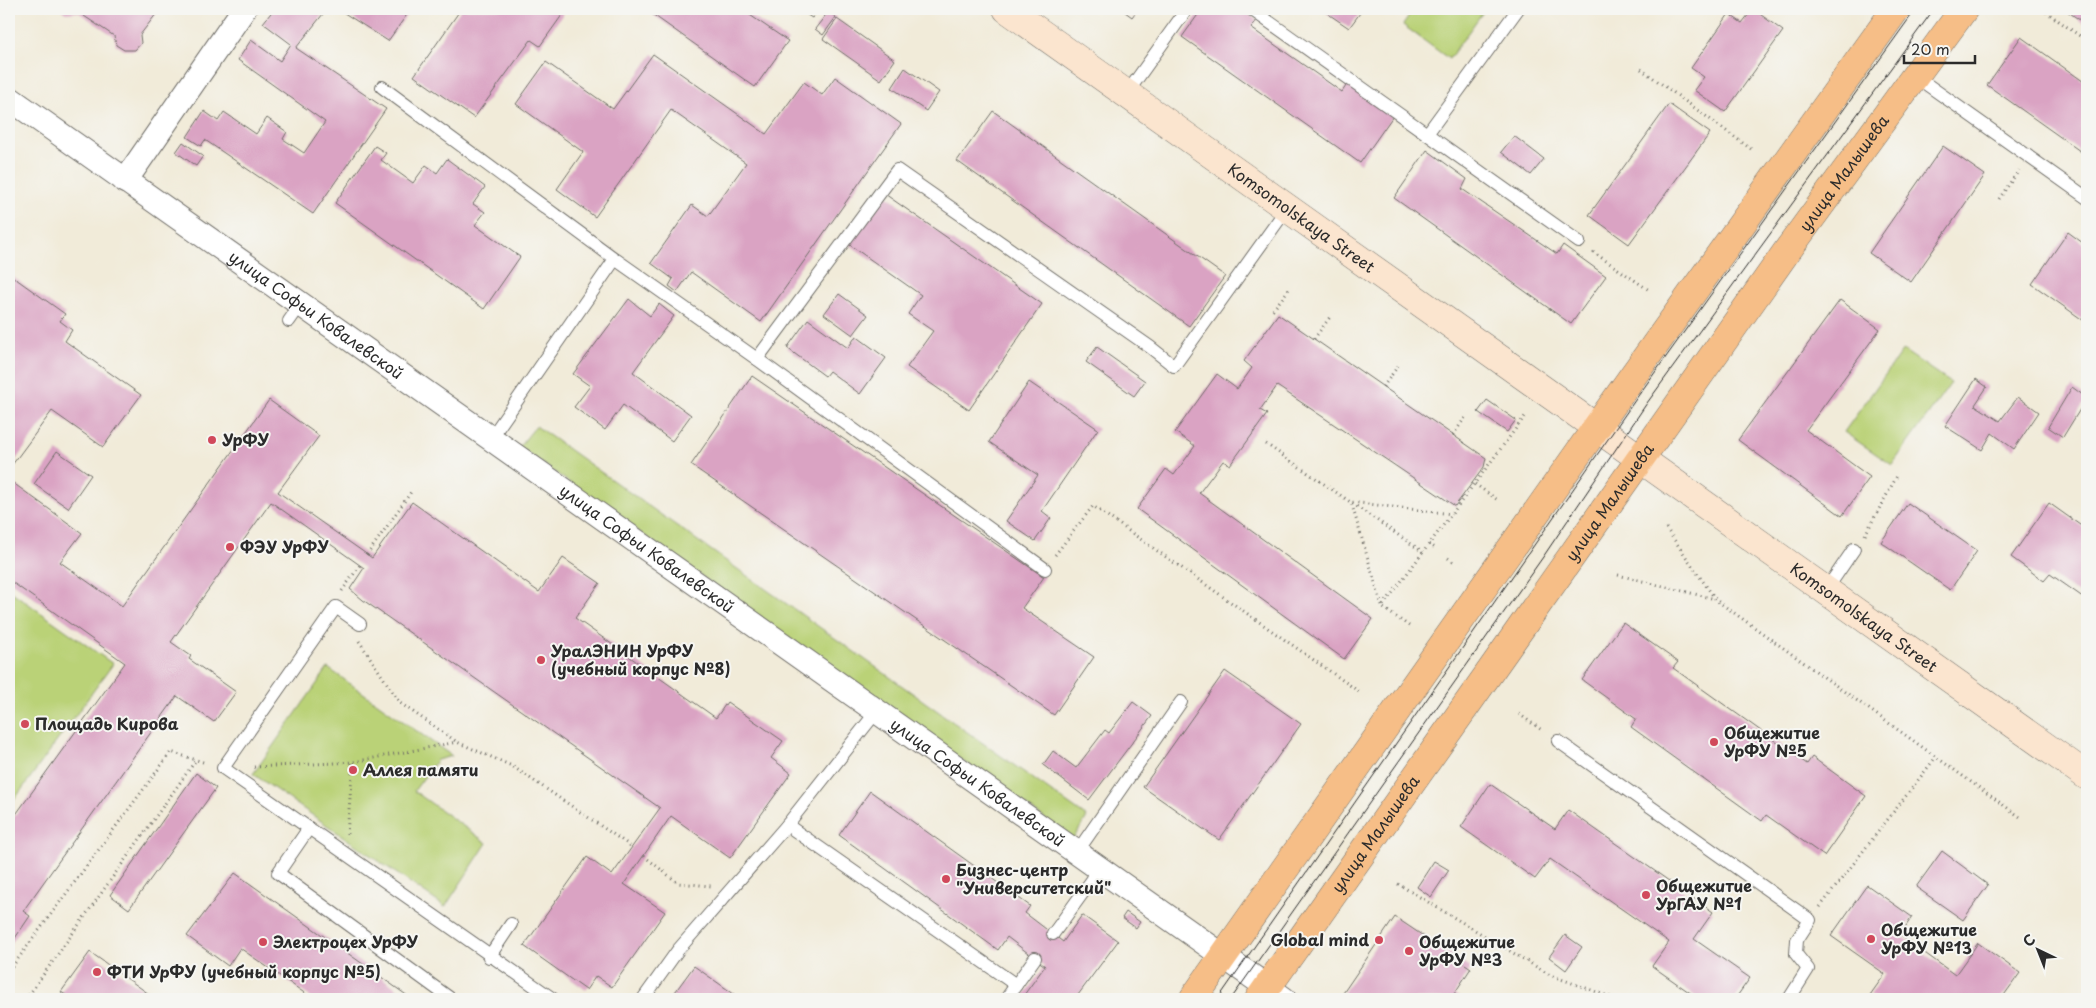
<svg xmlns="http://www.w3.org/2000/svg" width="2096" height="1008" viewBox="0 0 2096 1008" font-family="'Playpen Sans',sans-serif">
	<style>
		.green { fill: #bad277; stroke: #727e51 }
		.building { fill: #daa3c3 }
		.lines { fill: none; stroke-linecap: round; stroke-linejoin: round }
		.lane-casing { stroke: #706e68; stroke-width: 14 }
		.street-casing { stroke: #706e68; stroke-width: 26 }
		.secondary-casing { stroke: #706e68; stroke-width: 29 }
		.primary-casing { stroke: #706e68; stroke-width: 29 }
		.path { stroke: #706e68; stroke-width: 3; stroke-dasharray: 1 4; stroke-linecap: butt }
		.lane { stroke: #fff; stroke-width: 12 }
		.street { stroke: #fff; stroke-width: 24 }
		.secondary { stroke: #fbe5cf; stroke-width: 28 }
		.primary { stroke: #f6be87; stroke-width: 28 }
		.tram { stroke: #2b2b2b; stroke-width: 1 }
		.poi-dot { fill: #d1495b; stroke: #f6f6f2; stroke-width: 2 }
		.labels { text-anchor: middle; stroke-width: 4; stroke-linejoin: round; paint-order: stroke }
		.street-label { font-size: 16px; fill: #2b2b2b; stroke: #f6f6f2 }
		.poi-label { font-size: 16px; font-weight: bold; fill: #2b2b2b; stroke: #f6f6f2; text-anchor: start }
	</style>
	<rect width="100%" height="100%" fill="#f6f6f2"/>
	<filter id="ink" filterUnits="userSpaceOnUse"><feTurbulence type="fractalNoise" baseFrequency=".02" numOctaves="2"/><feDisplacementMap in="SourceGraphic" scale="10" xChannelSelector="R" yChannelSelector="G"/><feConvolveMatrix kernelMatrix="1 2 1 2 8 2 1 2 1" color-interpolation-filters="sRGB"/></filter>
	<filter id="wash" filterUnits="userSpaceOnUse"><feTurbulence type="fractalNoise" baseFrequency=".0096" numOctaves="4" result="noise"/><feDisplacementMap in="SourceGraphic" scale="20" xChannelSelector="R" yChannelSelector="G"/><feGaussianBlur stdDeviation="1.12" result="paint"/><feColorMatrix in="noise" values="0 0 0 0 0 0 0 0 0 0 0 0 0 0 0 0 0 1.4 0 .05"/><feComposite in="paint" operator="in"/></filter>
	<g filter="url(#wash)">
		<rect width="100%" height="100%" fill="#f1ebd9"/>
		<g class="green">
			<path d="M1414,9H1485L1449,59L1403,25Z"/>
			<path d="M1903,350L1951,383L1892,465L1844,432Z"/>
			<path d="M536,426L1087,817L1073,839L519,447Z"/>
			<path d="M9,590L113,664L9,807Z"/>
			<path d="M328,668L452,756L437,760L414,791L487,843L445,907L253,774Z"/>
		</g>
		<g id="blocks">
			<g class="building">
				<path d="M61,9H160L140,35L141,43L135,50H124L116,45L114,36L78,12L66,13Z"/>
				<path d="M274,9H327L296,48L386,109L313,214L205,140L201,146L187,137L204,111L218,121L224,112L256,134L267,118L287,132L283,139L304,153L325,122L238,60L251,40L280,61L291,44L263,23Z"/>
				<path d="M338,9H411L388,41Z"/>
				<path d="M461,9H562L565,11L540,46L531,40L474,118L414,76Z"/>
				<path d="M645,9H741L788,41L755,87Z"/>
				<path d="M798,9H819L812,18Z"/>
				<path d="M1121,9H1138L1132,17Z"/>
				<path d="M1202,9H1241L1257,20L1251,28L1342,92L1348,83L1393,116L1360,163L1182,37Z"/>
				<path d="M1321,9H1363L1349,28Z"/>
				<path d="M1753,9L1783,31L1725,112L1694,90L1704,77L1691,68L1729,14L1742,23Z"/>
				<path d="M2064,9H2087V25Z"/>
				<path d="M828,12L836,17L823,35L815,29Z"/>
				<path d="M837,19L895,60L881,80L823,39Z"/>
				<path d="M2021,37L2087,84V156L1987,85Z"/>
				<path d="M653,54L766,134L804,82L822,95L835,77L901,124L761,322L691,272L677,292L669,286L673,279L651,263L692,205L708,216L746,163L671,110L595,217L557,189L583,152L516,104L546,62L613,109Z"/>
				<path d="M905,68L939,92L926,111L892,88Z"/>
				<path d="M1669,104L1710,133L1629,244L1589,215Z"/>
				<path d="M993,111L1225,276L1189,326L957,161Z"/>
				<path d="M1514,136L1544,159L1531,175L1501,152Z"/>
				<path d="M183,142L203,156L196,166L176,152Z"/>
				<path d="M375,146L386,153L381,160L413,183L426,165L437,173L447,159L485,187L473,204L485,212L475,225L520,257L484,309L335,203Z"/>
				<path d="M1943,146L1985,175L1911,282L1869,253Z"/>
				<path d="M1427,150L1467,179L1462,189L1557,254L1563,245L1606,276L1571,324L1394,198Z"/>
				<path d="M882,192L1042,304L969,410L907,367L933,331L908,314L921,295L847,243Z"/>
				<path d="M2068,232L2087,246V323L2032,284Z"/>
				<path d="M9,274L65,314L60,321L72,330L65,341L141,395L103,447L52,411L9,469Z"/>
				<path d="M839,294L868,315L853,335L824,314Z"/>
				<path d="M629,299L650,316L659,304L674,316L633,372L691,415L672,441L623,405L605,430L574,407L590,386L573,374Z"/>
				<path d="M1840,300L1880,329L1806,430L1870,477L1842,516L1738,440Z"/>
				<path d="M1278,314L1486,458L1484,467L1455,506L1277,386L1260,410L1267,414L1249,439L1230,465L1223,461L1199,493L1373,619L1344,659L1137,509L1166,469L1174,475L1195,446L1175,432L1217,374L1237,389L1252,368L1244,361Z"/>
				<path d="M808,319L848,348L856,336L886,358L860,394L829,371L825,376L787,348Z"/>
				<path d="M1097,347L1145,381L1134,396L1086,362Z"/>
				<path d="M752,376L1044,577L1022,608L1094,657L1054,715L691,465Z"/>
				<path d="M1976,379L1987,387L1975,405L2000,421L2018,397L2039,412L2014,449L1992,433L1982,450L1945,426Z"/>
				<path d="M1029,382L1098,429L1042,511L1051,518L1035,541L1006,521L1038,475L989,442Z"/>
				<path d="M2072,387L2087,398L2063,437L2048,427Z"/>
				<path d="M269,400L319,436L278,492L372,558L412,502L539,592L563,558L600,583L575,618L716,718L727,702L783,741L771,758L791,773L730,858L671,816L624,884L665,912L612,987L596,976L586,990L524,946L587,857L612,875L660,808L363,600L350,589L364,568L271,502L171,642L191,656L189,659L236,692L214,722L177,696L23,911L30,916L9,947V824L125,663L9,580V480L82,533L60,562L122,606Z"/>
				<path d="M1487,400L1516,420L1507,432L1478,412Z"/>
				<path d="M57,451L91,475L68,508L34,484Z"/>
				<path d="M1908,503L1977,551L1950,590L1881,542Z"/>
				<path d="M2049,503L2087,530V600L2050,574L2044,581L2011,557Z"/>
				<path d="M1623,623L1678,662L1673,668L1807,764L1812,757L1866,796L1824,856L1766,815L1762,821L1631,727L1636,719L1582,680Z"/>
				<path d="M1225,671L1301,724L1219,840L1143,787Z"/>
				<path d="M1133,702L1152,716L1089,800L1043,765L1053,751L1076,768L1105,730L1109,733Z"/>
				<path d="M196,773L216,788L129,909L110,895Z"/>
				<path d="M1490,784L1555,829L1568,810L1713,912L1694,939L1750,978L1735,999H1699L1652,966L1669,942L1550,859L1535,879L1461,827Z"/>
				<path d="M870,791L1030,906L1025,913L1063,942L1082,915L1118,941L1075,999H1021L1045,966L1007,937L998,950L839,835Z"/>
				<path d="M1942,851L1988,885L1963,920L1916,887Z"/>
				<path d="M1434,861L1449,870L1431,897L1417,887Z"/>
				<path d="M235,873L412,999H313L240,948L228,966L187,936Z"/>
				<path d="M1867,885L1912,917L1900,935L1955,975L1978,943L2020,973L2002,998L2003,999H1936L1933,997L1932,999H1876L1870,995L1885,974L1831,936Z"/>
				<path d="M1126,912L1140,922L1136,928L1122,918Z"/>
				<path d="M1395,917L1471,968L1454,994L1462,999H1339Z"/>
				<path d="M1565,935L1582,947L1566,970L1549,957Z"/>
				<path d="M90,952L156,999H72L61,992Z"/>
				<path d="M694,966L741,999H670Z"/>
			</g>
		</g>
	</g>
	<g filter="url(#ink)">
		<use href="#blocks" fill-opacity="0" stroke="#706e68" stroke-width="1"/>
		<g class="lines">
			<g class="lane-casing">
				<g id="lane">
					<path d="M1251,9L1579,242"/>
					<path d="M1915,76L2087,198"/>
					<path d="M382,87L615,259L757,359L1045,569"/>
					<path d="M1127,93L1187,9"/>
					<path d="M1427,134L1518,9"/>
					<path d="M289,321L301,304"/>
					<path d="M757,359L897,170L1150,347L1174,366L1288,207"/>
					<path d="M491,438L615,259"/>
					<path d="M1826,590L1854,549"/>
					<path d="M360,624L336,607L223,768L553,999"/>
					<path d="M1558,741L1810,920L1797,940L1796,954L1808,969L1789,999"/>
					<path d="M787,825L1016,985"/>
					<path d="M309,828L278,873L451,999"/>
					<path d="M1077,852L1181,702"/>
					<path d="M1053,934L1100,869"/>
					<path d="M489,957L511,924"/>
					<path d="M643,999L678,950L787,825L877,711"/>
					<path d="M1006,999L1035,958"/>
				</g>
			</g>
			<g class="street-casing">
				<g id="street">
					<path id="s1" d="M9,98L1284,999"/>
					<path d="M125,181L244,9"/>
				</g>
			</g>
			<g class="secondary-casing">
				<g id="secondary">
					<path id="s2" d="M1007,9L2087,776"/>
				</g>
			</g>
			<g class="primary-casing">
				<g id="primary">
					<path d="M1193,999L1632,377L1896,9"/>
					<path id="s3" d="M1259,999L1787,251L1964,9"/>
				</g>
			</g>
			<g class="path">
				<path d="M2042,9L2087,41"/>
				<path d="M1641,69L1751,149"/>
				<path d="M1999,199L2019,170"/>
				<path d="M1593,252L1649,290"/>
				<path d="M1273,310L1289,289"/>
				<path d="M1314,339L1330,317"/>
				<path d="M1383,387L1398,366"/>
				<path d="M1453,435L1467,415"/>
				<path d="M1266,444L1423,552"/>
				<path d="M1475,484L1499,501"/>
				<path d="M1666,528L1716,600L2023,819"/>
				<path d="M1865,535L1897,476"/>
				<path d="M1429,544L1435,548"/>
				<path d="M367,555L411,492"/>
				<path d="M1055,555L1093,506L1361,693"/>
				<path d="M1448,558L1455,563"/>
				<path d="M1618,575L1715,599"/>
				<path d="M342,591L360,565"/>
				<path d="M1382,606L1351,502L1452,514"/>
				<path d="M1409,626L1382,607L1526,415"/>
				<path d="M359,641L400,703L457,742L512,766L632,847"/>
				<path d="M1519,714L1543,731"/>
				<path d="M254,767L353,762L457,742"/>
				<path d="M347,834L353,762"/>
				<path d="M644,856L678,883L711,886"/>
				<path d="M1398,884L1550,975L1616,999"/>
				<path d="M1820,907L1936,757"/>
				<path d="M9,971L171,752L206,763"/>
				<path d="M26,999L196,760"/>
				<path d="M2084,999L2087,994"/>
			</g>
			<use href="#lane" class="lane"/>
			<use href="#street" class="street"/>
			<use href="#secondary" class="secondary"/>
			<use href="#primary" class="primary"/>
			<g class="tram">
				<path d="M1218,999L1638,396L1916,9"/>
				<path d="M1231,999L1543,557L1647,403L1934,9"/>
			</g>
		</g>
	</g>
	<g class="poi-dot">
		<circle cx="212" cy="440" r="5"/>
		<circle cx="230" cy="547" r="5"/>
		<circle cx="541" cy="660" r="5"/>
		<circle cx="25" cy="724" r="5"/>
		<circle cx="1714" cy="742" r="5"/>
		<circle cx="353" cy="770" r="5"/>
		<circle cx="946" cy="879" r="5"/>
		<circle cx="1646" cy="895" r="5"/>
		<circle cx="1871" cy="939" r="5"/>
		<circle cx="1379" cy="940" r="5"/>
		<circle cx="263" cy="942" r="5"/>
		<circle cx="1409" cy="951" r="5"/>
		<circle cx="97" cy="972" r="5"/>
	</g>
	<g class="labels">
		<g class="street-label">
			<text dy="6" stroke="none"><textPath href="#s3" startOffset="1012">улица Малышева</textPath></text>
			<text dy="6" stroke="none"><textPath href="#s2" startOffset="361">Komsomolskaya Street</textPath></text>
			<text dy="6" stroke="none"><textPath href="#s1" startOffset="376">улица Софьи Ковалевской</textPath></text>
			<text dy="6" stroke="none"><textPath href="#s3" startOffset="608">улица Малышева</textPath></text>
			<text dy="6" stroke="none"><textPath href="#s1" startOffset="781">улица Софьи Ковалевской</textPath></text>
			<text dy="6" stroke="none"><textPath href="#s2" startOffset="1051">Komsomolskaya Street</textPath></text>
			<text dy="6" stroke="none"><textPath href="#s1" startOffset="1186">улица Софьи Ковалевской</textPath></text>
			<text dy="6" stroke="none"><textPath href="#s3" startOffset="202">улица Малышева</textPath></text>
		</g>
		<g class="poi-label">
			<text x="222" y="446">УрФУ</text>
			<text x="240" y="553">ФЭУ УрФУ</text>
			<text x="551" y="657">УралЭНИН УрФУ<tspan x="551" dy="18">(учебный корпус №8)</tspan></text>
			<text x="35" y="730">Площадь Кирова</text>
			<text x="1724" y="739">Общежитие<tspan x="1724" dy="18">УрФУ №5</tspan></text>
			<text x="363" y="776">Аллея памяти</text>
			<text x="956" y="876">Бизнес-центр<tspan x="956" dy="18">"Университетский"</tspan></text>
			<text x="1656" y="892">Общежитие<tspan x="1656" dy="18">УрГАУ №1</tspan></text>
			<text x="1881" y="936">Общежитие<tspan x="1881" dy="18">УрФУ №13</tspan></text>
			<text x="1369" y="946" text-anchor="end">Global mind</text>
			<text x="273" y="948">Электроцех УрФУ</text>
			<text x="1419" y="948">Общежитие<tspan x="1419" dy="18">УрФУ №3</tspan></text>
			<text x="107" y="978">ФТИ УрФУ (учебный корпус №5)</text>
		</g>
	</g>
	<rect width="2096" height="1008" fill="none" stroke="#f6f6f2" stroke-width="30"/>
	<g transform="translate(2038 950) rotate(317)" stroke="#f6f6f2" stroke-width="4" paint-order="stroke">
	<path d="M0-4L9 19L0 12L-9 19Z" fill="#2b2b2b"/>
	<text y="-8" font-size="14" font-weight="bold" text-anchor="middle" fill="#2b2b2b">С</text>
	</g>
	<path d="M1904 55v8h71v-8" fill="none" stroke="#2b2b2b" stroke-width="2.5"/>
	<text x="1911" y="55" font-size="15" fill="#2b2b2b" stroke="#f6f6f2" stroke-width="4" paint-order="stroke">20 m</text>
</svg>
